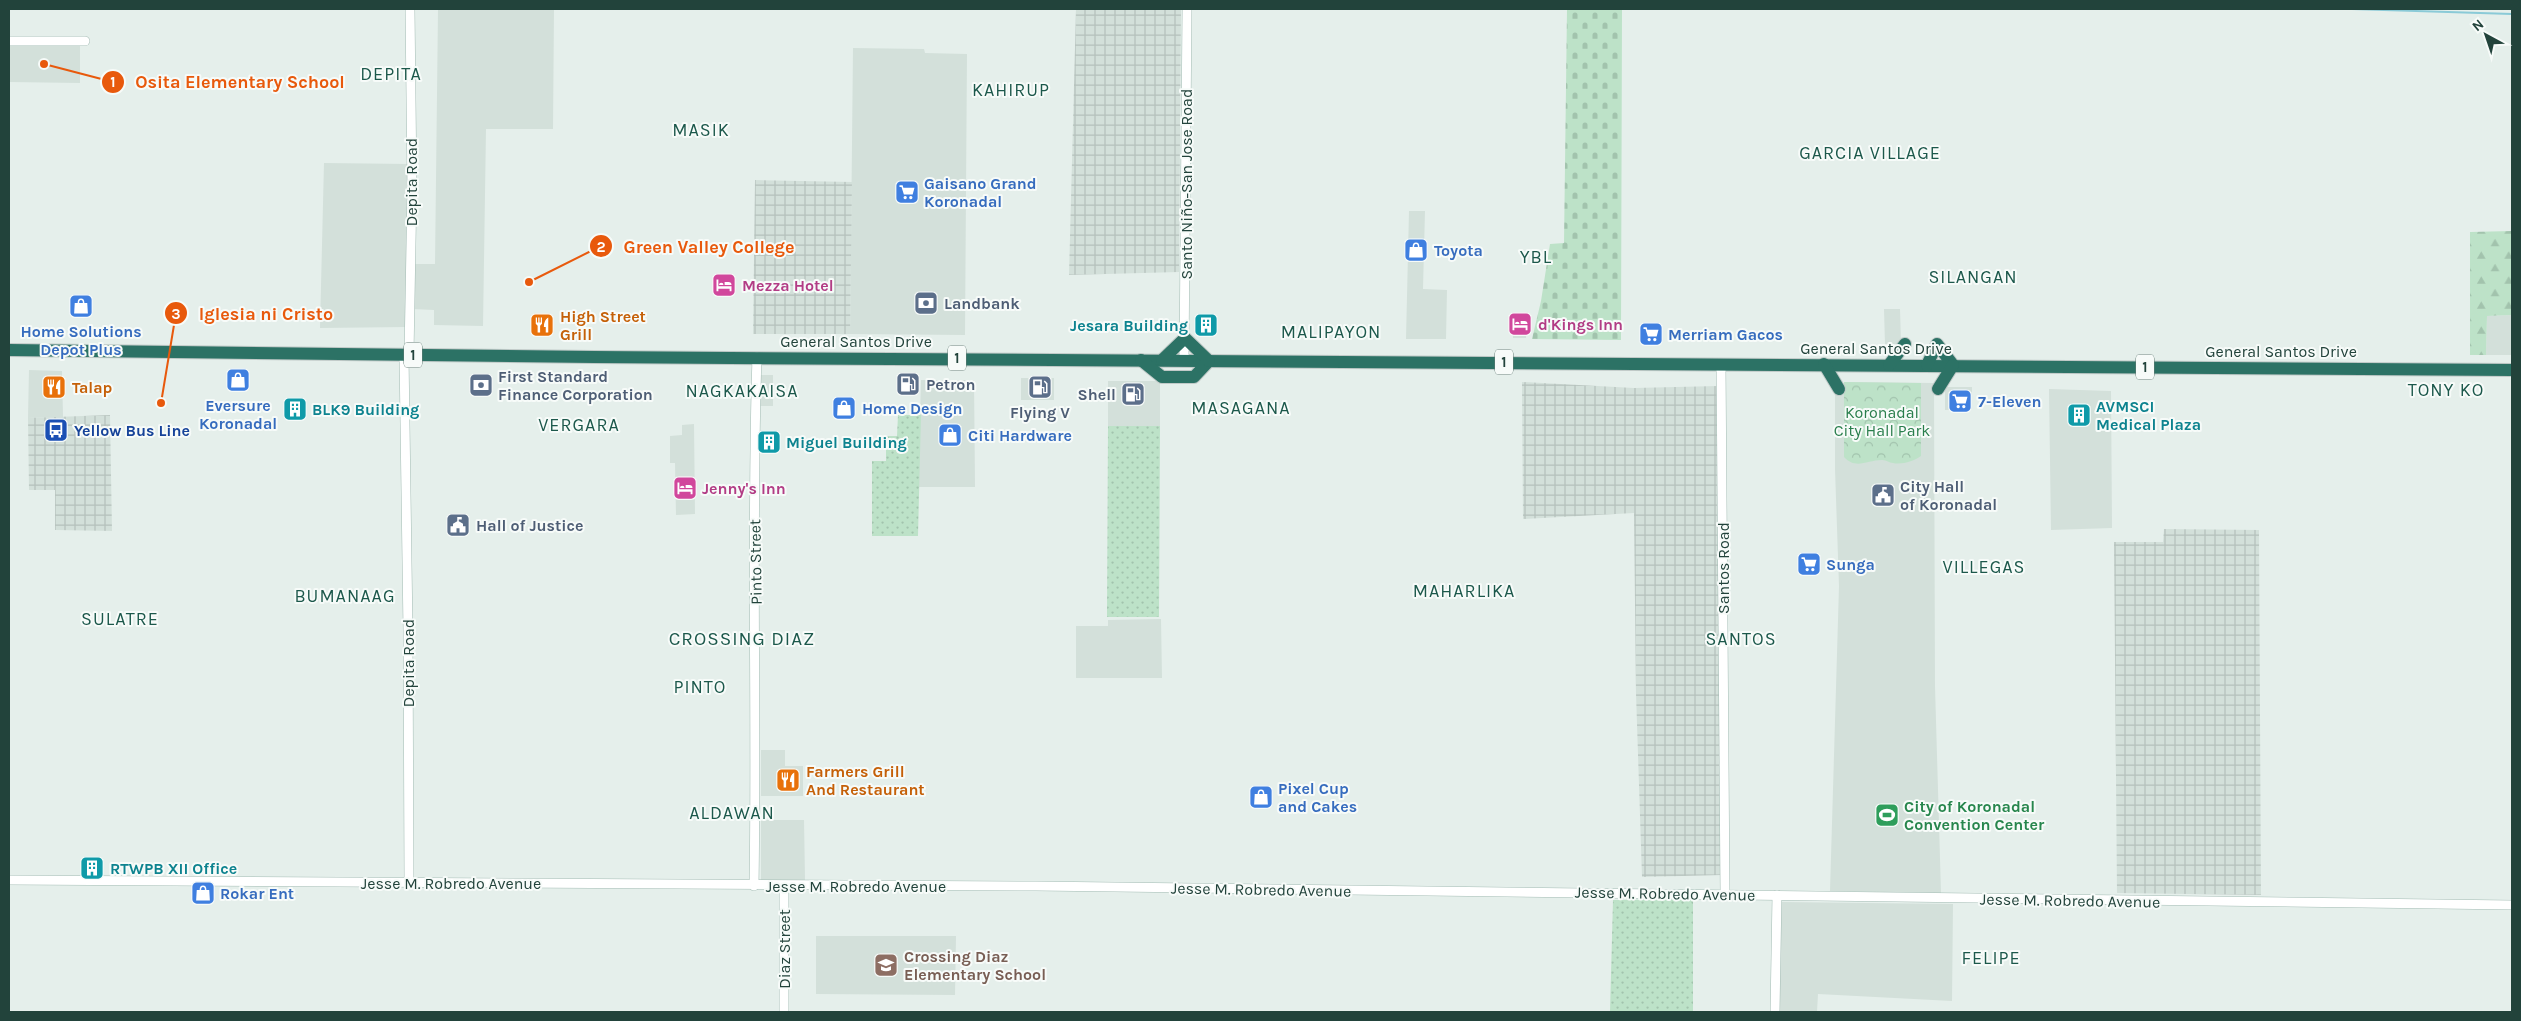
<svg xmlns="http://www.w3.org/2000/svg" width="2521" height="1021" viewBox="0 0 2521 1021" font-family="Karla,sans-serif">
	<style>
		.built { fill: #d3e0da }
		.industrial { fill: url(#industrial-grid) }
		.grass { fill: url(#grass-dots) }
		.forest { fill: url(#forest-firs) }
		.cemetery { fill: url(#cemetery-stones) }
		.park { fill: url(#park-crowns) }
		.lines { fill: none; stroke-linecap: round; stroke-linejoin: round }
		.stream { stroke: #8acad7; stroke-width: 2 }
		.secondary-casing { stroke: #a3bcb4; stroke-width: 10 }
		.highway-casing { stroke: #c1cac8; stroke-width: 14 }
		.secondary { stroke: #fff; stroke-width: 9 }
		.highway { stroke: #2c7265; stroke-width: 12 }
		.labels { text-anchor: middle; stroke-width: 4; stroke-linejoin: round; paint-order: stroke }
		.shield { fill: #f7fbf9; stroke: #627a74; stroke-width: 1 }
		.shield-label { font-size: 15px; font-weight: bold; fill: #22433b }
		.street-label { font-size: 16px; fill: #22433b; stroke: #f7fbf9 }
		.shop-label { font-size: 16px; font-weight: bold; fill: #366cbe; stroke: #f7fbf9; text-anchor: start }
		.hotel-label { font-size: 16px; font-weight: bold; fill: #b23c85; stroke: #f7fbf9; text-anchor: start }
		.service-label { font-size: 16px; font-weight: bold; fill: #4e5e75; stroke: #f7fbf9; text-anchor: start }
		.food-label { font-size: 16px; font-weight: bold; fill: #c56008; stroke: #f7fbf9; text-anchor: start }
		.culture-label { font-size: 16px; font-weight: bold; fill: #0d838f; stroke: #f7fbf9; text-anchor: start }
		.park-label { font-size: 16px; fill: #297e4c; stroke: #f7fbf9 }
		.transit-label { font-size: 16px; font-weight: bold; fill: #164399; stroke: #f7fbf9; text-anchor: start }
		.leisure-label { font-size: 16px; font-weight: bold; fill: #27864d; stroke: #f7fbf9; text-anchor: start }
		.education-label { font-size: 16px; font-weight: bold; fill: #785e54; stroke: #f7fbf9; text-anchor: start }
		.neighbourhood-label { font-size: 18px; letter-spacing: 1px; fill: #1c584b; stroke: #f7fbf9 }
		.quarter-label { font-size: 19px; letter-spacing: 1px; fill: #1c584b; stroke: #f7fbf9 }
		.leader { fill: none; stroke: #e8590c; stroke-width: 2 }
		.callout-dot { fill: #e8590c; stroke: #f7fbf9; stroke-width: 2 }
		.mark-label { font-size: 15px; text-anchor: middle; font-weight: bold; fill: #fff }
		.callout-label { font-size: 18px; text-anchor: middle; font-weight: bold; fill: #e8590c; stroke: #f7fbf9; stroke-width: 4; stroke-linejoin: round; paint-order: stroke }
	</style>
	<defs>
		<pattern id="industrial-grid" width="8" height="8" patternUnits="userSpaceOnUse" patternTransform="scale(1.25)"><rect width="8" height="8" fill="#d3e0da"/><path d="M0 4h8M4 0v8" fill="none" stroke="#b5c1bc"/></pattern>
		<pattern id="grass-dots" width="8" height="8" patternUnits="userSpaceOnUse" patternTransform="scale(1.25)"><rect width="8" height="8" fill="#bde2c8"/><path d="M2 2h.1M6 6h.1" fill="none" stroke="#a2c3ad" stroke-width="1.8" stroke-linecap="round"/></pattern>
		<pattern id="forest-firs" width="22" height="20" patternUnits="userSpaceOnUse" patternTransform="scale(1.25)"><rect width="22" height="20" fill="#bde2c8"/><path d="M5 1l3.5 6h-7zM16 11l3.5 6h-7z" fill="#a2c3ad"/></pattern>
		<pattern id="cemetery-stones" width="16" height="16" patternUnits="userSpaceOnUse" patternTransform="scale(1.25)"><rect width="16" height="16" fill="#bde2c8"/><path d="M2 7V4a2 2 0 0 1 4 0v3zM10 15v-3a2 2 0 0 1 4 0v3z" fill="#a2c3ad"/></pattern>
		<pattern id="park-crowns" width="20" height="18" patternUnits="userSpaceOnUse" patternTransform="scale(1.25)"><rect width="20" height="18" fill="#bde2c8"/><path d="M2 6a3 3 0 1 1 6 0M12 15a3 3 0 1 1 6 0" fill="none" stroke="#a2c3ad"/></pattern>
	</defs>
	<rect width="100%" height="100%" fill="#e5efeb"/>
	<g class="built">
		<path d="M438,9H554L553,129H486L483,326L434,325V310L412,309L413,264H435Z"/>
		<path d="M80,45V83L9,82V46Z"/>
		<path d="M853,48L924,49L925,53L967,54L965,335L850,334Z"/>
		<path d="M324,163L410,164L407,327L320,328Z"/>
		<path d="M1409,211H1425L1423,289L1447,290L1446,339H1406Z"/>
		<path d="M1884,309H1900L1901,344H1885Z"/>
		<rect x="1513" y="314" width="13" height="24"/>
		<path d="M2512,315V355H2486L2487,316Z"/>
		<path d="M29,370L62,371L63,417L28,418Z"/>
		<path d="M758,375H773V406H757Z"/>
		<rect x="1021" y="378" width="33" height="22"/>
		<path d="M921,380H974L975,487H918Z"/>
		<rect x="1108" y="381" width="52" height="45"/>
		<path d="M1844,382L1934,383L1935,686L1941,893L1830,891L1839,586L1835,469V391L1844,390Z"/>
		<path d="M1945,387H1972V409L1945,410Z"/>
		<path d="M2049,389L2111,391L2112,528L2051,530Z"/>
		<path d="M694,424L695,514L676,515L675,463H670V436L682,435V425Z"/>
		<path d="M1161,619L1162,678H1076V626H1108V620Z"/>
		<path d="M761,750H785V766H803V796H761Z"/>
		<path d="M761,820H804L805,880L761,881Z"/>
		<path d="M1781,902L1953,904L1952,1001L1818,994L1817,1012H1779Z"/>
		<path d="M816,936H956L955,995L816,994Z"/>
	</g>
	<g class="industrial">
		<path d="M1076,9H1181L1179,272L1069,275Z"/>
		<path d="M755,180L852,182L850,334H753Z"/>
		<path d="M1522,382L1634,388L1718,386L1722,875L1642,877L1636,693L1634,513L1523,519Z"/>
		<path d="M110,415L112,531L55,530V490H29L28,418Z"/>
		<path d="M2164,529L2259,530L2261,895L2117,893L2114,542H2163Z"/>
	</g>
	<g class="grass">
		<path d="M898,415H921L918,536H867H872V461H886V436H897Z"/>
		<path d="M1108,426H1160L1159,617H1107Z"/>
		<path d="M1693,899V1012H1610L1613,900Z"/>
	</g>
	<path class="forest" d="M2512,231V315L2487,316L2486,355H2470V232Z"/>
	<path class="cemetery" d="M1567,9H1622L1621,340L1532,339L1541,301L1550,244L1564,243Z"/>
	<path class="park" d="M1844,382L1921,383V456C1914,461 1902,465 1893,463C1889,463 1887,460 1882,460C1867,460 1856,470 1844,457Z"/>
	<g class="lines">
		<path class="stream" d="M2352,9L2512,14"/>
		<g class="secondary-casing">
			<g id="secondary">
				<path d="M9,41H85"/>
				<path d="M404,355L408,630L409,882"/>
				<path d="M409,355L412,188L410,9"/>
				<path d="M1184,360L1187,9"/>
				<path d="M1721,364L1725,893"/>
				<path d="M9,880L1036,886L2512,905"/>
				<path d="M754,886C757,710 751,534 757,357"/>
				<path d="M784,1012V886"/>
				<path d="M1775,1012L1777,895"/>
			</g>
		</g>
		<g class="highway-casing">
			<g id="highway">
				<path d="M9,350L594,357L2512,370"/>
				<path d="M1141,360L1162,377H1194L1209,361"/>
				<path d="M1162,360L1185,338L1209,361"/>
				<path d="M1824,364L1839,389"/>
				<path d="M1889,365L1905,344"/>
				<path d="M1927,365L1937,344L1953,365"/>
				<path d="M1938,389L1953,365"/>
			</g>
		</g>
		<use href="#secondary" class="secondary"/>
		<use href="#highway" class="highway"/>
	</g>
	<defs>
		<g id="supermarket-square" transform="scale(1.25)"><rect x="-9" y="-9" width="18" height="18" rx="4" fill="#3f7fe0" stroke="#f7fbf9"/><path d="M-6-5.5h2.5l.6 2H6L4.5 2H-2.5L-4.4-4H-6ZM-1.5 3.2a1.3 1.3 0 1 0 .1 0ZM3 3.2a1.3 1.3 0 1 0 .1 0Z" fill="#fff"/></g>
		<g id="shop-square" transform="scale(1.25)"><rect x="-9" y="-9" width="18" height="18" rx="4" fill="#3f7fe0" stroke="#f7fbf9"/><path d="M-5-2.5h2.3a2.7 3.5 0 0 1 5.4 0H5L5.5 6h-11ZM-1.5-2.5h3a1.5 2.3 0 0 0-3 0Z" fill="#fff"/></g>
		<g id="hotel-square" transform="scale(1.25)"><rect x="-9" y="-9" width="18" height="18" rx="4" fill="#d1479c" stroke="#f7fbf9"/><path d="M-6-4.5h1.5V1H6V5H4.5V3h-9V5H-6ZM-4 0a1.8 1.8 0 1 1 3.6 0ZM.5 0V-2.5h3Q6-2.5 6 0Z" fill="#fff"/></g>
		<g id="bank-square" transform="scale(1.25)"><rect x="-9" y="-9" width="18" height="18" rx="4" fill="#5c6f8a" stroke="#f7fbf9"/><path d="M-6-4H6V4H-6ZM0-2.3a2.3 2.3 0 1 0 0 4.6a2.3 2.3 0 1 0 0-4.6Z" fill="#fff"/></g>
		<g id="restaurant-square" transform="scale(1.25)"><rect x="-9" y="-9" width="18" height="18" rx="4" fill="#e8710a" stroke="#f7fbf9"/><path d="M-5-6h1v4h1v-4h1v4h1v-4h1v5L-1.5 .5V6h-2V.5L-5-1ZM5-6V6H3V1.5H1.5Q1.5-4 5-6Z" fill="#fff"/></g>
		<g id="building-square" transform="scale(1.25)"><rect x="-9" y="-9" width="18" height="18" rx="4" fill="#0f9aa8" stroke="#f7fbf9"/><path d="M-4-6H4V6H1V3H-1V6H-4ZM-2.5-4.3h1.7v1.8h-1.7ZM.8-4.3h1.7v1.8H.8ZM-2.5-1h1.7V.8h-1.7ZM.8-1h1.7V.8H.8Z" fill="#fff"/></g>
		<g id="fuel-square" transform="scale(1.25)"><rect x="-9" y="-9" width="18" height="18" rx="4" fill="#5c6f8a" stroke="#f7fbf9"/><path d="M-5.5-6h7V0h2V4h1.3V-2.5L3-4.5l.8-.8L6-3V5H2.5V1h-1V6h-7ZM-4.2-4.7v3.2H.2V-4.7Z" fill="#fff"/></g>
		<g id="bus-square" transform="scale(1.25)"><rect x="-9" y="-9" width="18" height="18" rx="4" fill="#1a4fb4" stroke="#f7fbf9"/><path d="M-5-6H5V4H4V6H2V4H-2V6H-4V4H-5ZM-3.5-4V0h7V-4ZM-3.5 1.2v1.5H-2V1.2ZM2 1.2v1.5H3.5V1.2Z" fill="#fff"/></g>
		<g id="civic-square" transform="scale(1.25)"><rect x="-9" y="-9" width="18" height="18" rx="4" fill="#5c6f8a" stroke="#f7fbf9"/><path d="M-.6-6.5H3V-4.5H.6V-3L4-1V1h2V6H-6V1h2V-1L-.6-3ZM-1.2 2.5V6h2.4V2.5Z" fill="#fff"/></g>
		<g id="stadium-square" transform="scale(1.25)"><rect x="-9" y="-9" width="18" height="18" rx="4" fill="#2e9e5b" stroke="#f7fbf9"/><path d="M0-5a6.5 5 0 1 0 0 10a6.5 5 0 1 0 0-10ZM-3.5-1.8h7v3.6h-7Z" fill="#fff"/></g>
		<g id="school-square" transform="scale(1.25)"><rect x="-9" y="-9" width="18" height="18" rx="4" fill="#8d6e63" stroke="#f7fbf9"/><path d="M0-5L7-2L0 1L-7-2ZM-4 1L0 2.5L4 1V4Q0 6-4 4Z" fill="#fff"/></g>
	</defs>
	<g fill-rule="evenodd">
		<use href="#supermarket-square" x="907" y="192"/>
		<use href="#shop-square" x="1416" y="250"/>
		<use href="#hotel-square" x="724" y="285"/>
		<use href="#bank-square" x="926" y="303"/>
		<use href="#shop-square" x="81" y="306"/>
		<use href="#hotel-square" x="1520" y="324"/>
		<use href="#restaurant-square" x="542" y="325"/>
		<use href="#building-square" x="1206" y="325"/>
		<use href="#supermarket-square" x="1651" y="334"/>
		<use href="#shop-square" x="238" y="380"/>
		<use href="#fuel-square" x="908" y="384"/>
		<use href="#bank-square" x="481" y="385"/>
		<use href="#restaurant-square" x="54" y="387"/>
		<use href="#fuel-square" x="1040" y="387"/>
		<use href="#fuel-square" x="1133" y="394"/>
		<use href="#supermarket-square" x="1960" y="401"/>
		<use href="#shop-square" x="844" y="408"/>
		<use href="#building-square" x="295" y="409"/>
		<use href="#building-square" x="2079" y="415"/>
		<use href="#bus-square" x="56" y="430"/>
		<use href="#shop-square" x="950" y="435"/>
		<use href="#building-square" x="769" y="442"/>
		<use href="#hotel-square" x="685" y="488"/>
		<use href="#civic-square" x="1883" y="495"/>
		<use href="#civic-square" x="458" y="525"/>
		<use href="#supermarket-square" x="1809" y="564"/>
		<use href="#restaurant-square" x="788" y="780"/>
		<use href="#shop-square" x="1261" y="797"/>
		<use href="#stadium-square" x="1887" y="815"/>
		<use href="#building-square" x="92" y="868"/>
		<use href="#shop-square" x="203" y="893"/>
		<use href="#school-square" x="886" y="965"/>
	</g>
	<g class="labels">
		<g class="shield">
			<rect x="404" y="342.5" width="18" height="25" rx="4"/>
			<rect x="948" y="345.5" width="18" height="25" rx="4"/>
			<rect x="1495" y="349.5" width="18" height="25" rx="4"/>
			<rect x="2136" y="354.5" width="18" height="25" rx="4"/>
		</g>
		<g class="shield-label">
			<text x="413" y="360">1</text>
			<text x="957" y="363">1</text>
			<text x="1504" y="367">1</text>
			<text x="2145" y="372">1</text>
		</g>
		<g class="street-label">
			<text transform="translate(411 182) rotate(-90)" y="6">Depita Road</text>
			<text transform="translate(1186 184) rotate(-90)" y="6">Santo Niño-San Jose Road</text>
			<text x="856" y="347">General Santos Drive</text>
			<text x="1876" y="354">General Santos Drive</text>
			<text x="2281" y="357">General Santos Drive</text>
			<text transform="translate(755 562) rotate(-91)" y="6">Pinto Street</text>
			<text transform="translate(1723 568) rotate(-90)" y="6">Santos Road</text>
			<text transform="translate(408 663) rotate(-90)" y="6">Depita Road</text>
			<text x="451" y="889">Jesse M. Robredo Avenue</text>
			<text x="856" y="892">Jesse M. Robredo Avenue</text>
			<text transform="translate(1261 889) rotate(1)" y="6">Jesse M. Robredo Avenue</text>
			<text transform="translate(1665 893) rotate(1)" y="6">Jesse M. Robredo Avenue</text>
			<text transform="translate(2070 900) rotate(1)" y="6">Jesse M. Robredo Avenue</text>
			<text transform="translate(784 949) rotate(-90)" y="6">Diaz Street</text>
		</g>
		<g class="shop-label">
			<text x="924" y="189">Gaisano Grand<tspan x="924" dy="18">Koronadal</tspan></text>
			<text x="1434" y="256">Toyota</text>
			<text x="81" y="337" text-anchor="middle">Home Solutions<tspan x="81" dy="18">Depot Plus</tspan></text>
			<text x="1668" y="340">Merriam Gacos</text>
			<text x="1978" y="407">7-Eleven</text>
			<text x="238" y="411" text-anchor="middle">Eversure<tspan x="238" dy="18">Koronadal</tspan></text>
			<text x="862" y="414">Home Design</text>
			<text x="968" y="441">Citi Hardware</text>
			<text x="1826" y="570">Sunga</text>
			<text x="1278" y="794">Pixel Cup<tspan x="1278" dy="18">and Cakes</tspan></text>
			<text x="220" y="899">Rokar Ent</text>
		</g>
		<g class="hotel-label">
			<text x="742" y="291">Mezza Hotel</text>
			<text x="1538" y="330">d'Kings Inn</text>
			<text x="702" y="494">Jenny's Inn</text>
		</g>
		<g class="service-label">
			<text x="944" y="309">Landbank</text>
			<text x="498" y="382">First Standard<tspan x="498" dy="18">Finance Corporation</tspan></text>
			<text x="926" y="390">Petron</text>
			<text x="1116" y="400" text-anchor="end">Shell</text>
			<text x="1040" y="418" text-anchor="middle">Flying V</text>
			<text x="1900" y="492">City Hall<tspan x="1900" dy="18">of Koronadal</tspan></text>
			<text x="476" y="531">Hall of Justice</text>
		</g>
		<g class="food-label">
			<text x="560" y="322">High Street<tspan x="560" dy="18">Grill</tspan></text>
			<text x="72" y="393">Talap</text>
			<text x="806" y="777">Farmers Grill<tspan x="806" dy="18">And Restaurant</tspan></text>
		</g>
		<g class="culture-label">
			<text x="1188" y="331" text-anchor="end">Jesara Building</text>
			<text x="2096" y="412">AVMSCI<tspan x="2096" dy="18">Medical Plaza</tspan></text>
			<text x="312" y="415">BLK9 Building</text>
			<text x="786" y="448">Miguel Building</text>
			<text x="110" y="874">RTWPB XII Office</text>
		</g>
		<g class="park-label">
			<text x="1882" y="418">Koronadal<tspan x="1882" dy="18">City Hall Park</tspan></text>
		</g>
		<g class="transit-label">
			<text x="74" y="436">Yellow Bus Line</text>
		</g>
		<g class="leisure-label">
			<text x="1904" y="812">City of Koronadal<tspan x="1904" dy="18">Convention Center</tspan></text>
		</g>
		<g class="education-label">
			<text x="904" y="962">Crossing Diaz<tspan x="904" dy="18">Elementary School</tspan></text>
		</g>
		<g class="neighbourhood-label">
			<text x="391" y="80">DEPITA</text>
			<text x="1011" y="96">KAHIRUP</text>
			<text x="701" y="136">MASIK</text>
			<text x="1870" y="159">GARCIA VILLAGE</text>
			<text x="1536" y="263">YBL</text>
			<text x="1973" y="283">SILANGAN</text>
			<text x="1331" y="338">MALIPAYON</text>
			<text x="2446" y="396">TONY KO</text>
			<text x="742" y="397">NAGKAKAISA</text>
			<text x="1241" y="414">MASAGANA</text>
			<text x="579" y="431">VERGARA</text>
			<text x="1984" y="573">VILLEGAS</text>
			<text x="1464" y="597">MAHARLIKA</text>
			<text x="345" y="602">BUMANAAG</text>
			<text x="120" y="625">SULATRE</text>
			<text x="1741" y="645">SANTOS</text>
			<text x="700" y="693">PINTO</text>
			<text x="732" y="819">ALDAWAN</text>
			<text x="1991" y="964">FELIPE</text>
		</g>
		<g class="quarter-label">
			<text x="742" y="645">CROSSING DIAZ</text>
		</g>
	</g>
	<path class="leader" d="M44 64L113 82M529 282L601 246M161 403L176 313"/>
	<g class="callout-dot">
		<circle cx="44" cy="64" r="5"/>
		<circle cx="529" cy="282" r="5"/>
		<circle cx="161" cy="403" r="5"/>
		<circle cx="113" cy="82" r="12"/>
		<circle cx="601" cy="246" r="12"/>
		<circle cx="176" cy="313" r="12"/>
	</g>
	<g class="mark-label">
		<text x="113" y="87">1</text>
		<text x="601" y="252">2</text>
		<text x="176" y="319">3</text>
	</g>
	<g class="callout-label">
		<text x="240" y="88">Osita Elementary School</text>
		<text x="709" y="253">Green Valley College</text>
		<text x="266" y="320">Iglesia ni Cristo</text>
	</g>
	<rect width="2521" height="1021" fill="none" stroke="#22433b" stroke-width="20"/>
	<g transform="translate(2486 35) rotate(320)" stroke="#f7fbf9" stroke-width="4" paint-order="stroke">
	<path d="M0-4L9 19L0 12L-9 19Z" fill="#22433b"/>
	<text y="-8" font-size="14" font-weight="bold" text-anchor="middle" fill="#22433b">N</text>
	</g>
</svg>
